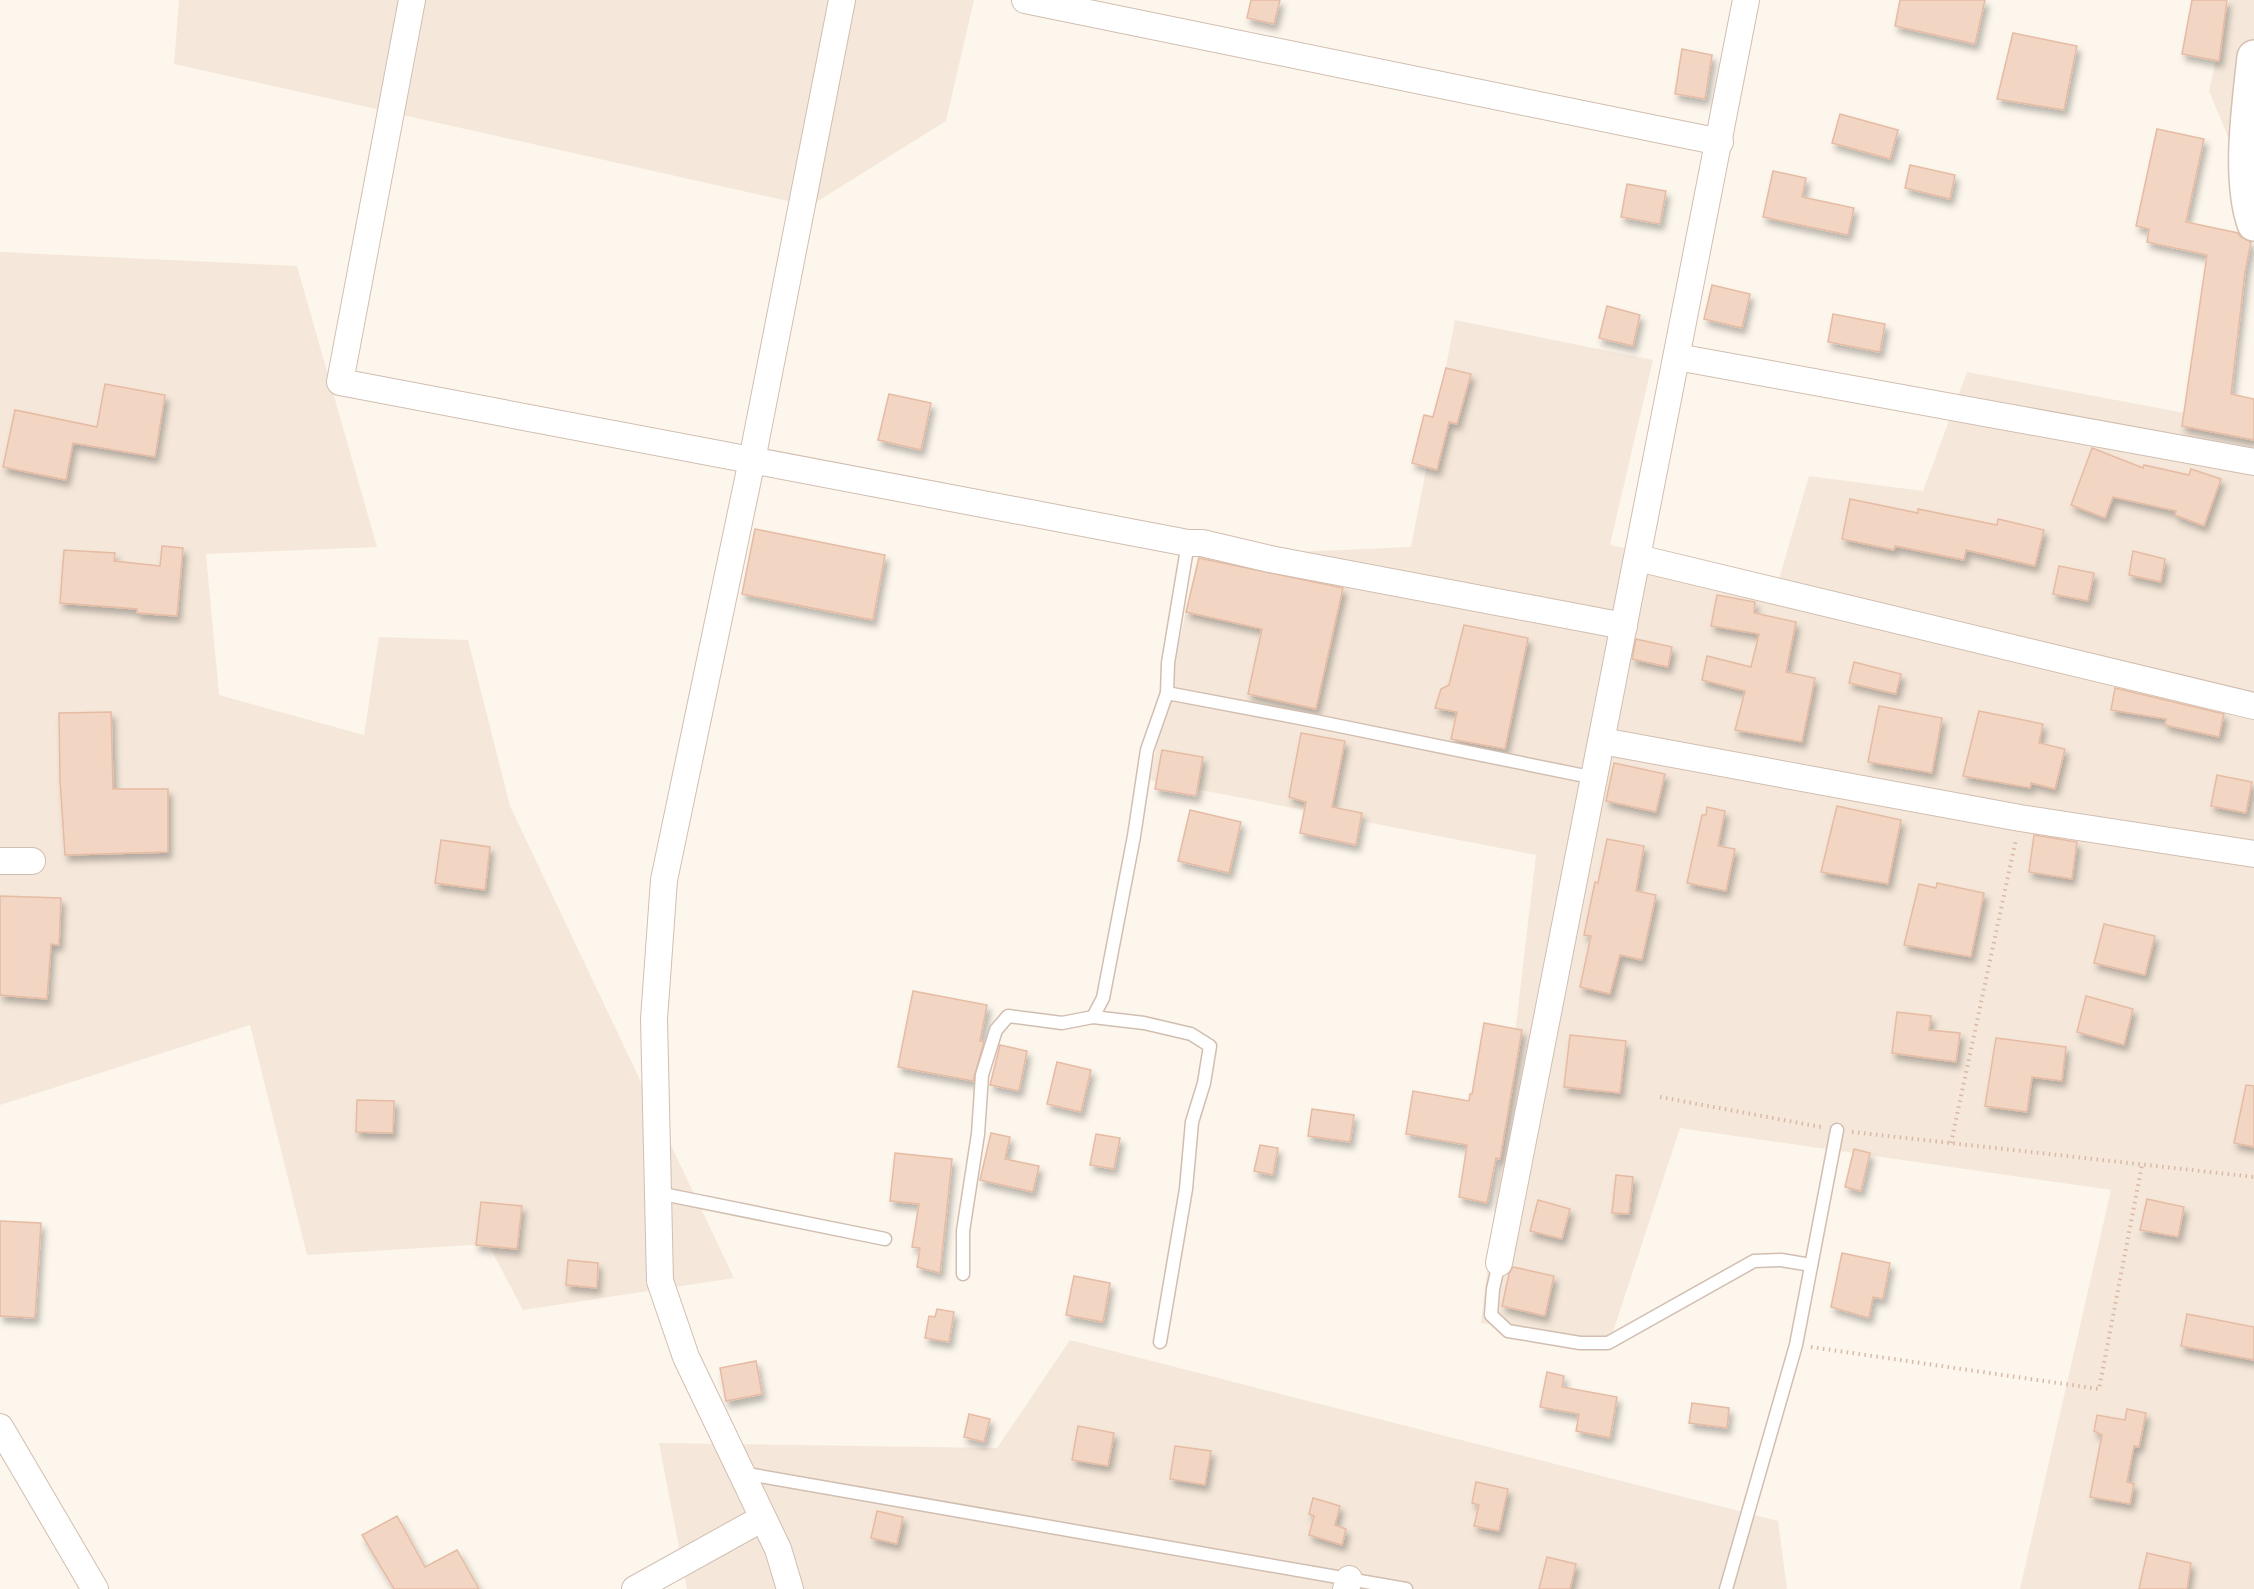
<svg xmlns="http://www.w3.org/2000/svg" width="2254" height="1589" viewBox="0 0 2254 1589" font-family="'Open Sans',sans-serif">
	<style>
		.residential { fill: #f5e8da }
		.building { fill: #f3d5c3; stroke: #e6bba3; stroke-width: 1.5; filter: url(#shadow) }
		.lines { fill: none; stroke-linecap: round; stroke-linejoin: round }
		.lane-casing { stroke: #d1beb0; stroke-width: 15 }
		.street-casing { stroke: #d1beb0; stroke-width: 28 }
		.secondary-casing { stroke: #d6c0b0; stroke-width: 36 }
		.path { stroke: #d9b8a5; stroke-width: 4; stroke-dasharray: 1.5 4.5; stroke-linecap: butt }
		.lane { stroke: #fff; stroke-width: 12 }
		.street { stroke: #fff; stroke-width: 26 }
		.secondary { stroke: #fff; stroke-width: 33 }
	</style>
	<defs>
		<filter id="shadow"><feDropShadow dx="3.5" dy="6" stdDeviation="3" flood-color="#0004"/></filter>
	</defs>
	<rect width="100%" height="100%" fill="#fdf6ec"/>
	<g class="residential">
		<path d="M179,0H974L946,121L810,206L174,64Z"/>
		<path d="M2229,0H2254V199L2209,91Z"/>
		<path d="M0,252L297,266L377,547L206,554L219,695L364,735L379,637L468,640L510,806L734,1278L523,1310L488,1244L307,1255L250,1025L0,1105Z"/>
		<path d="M1455,320L1653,360L1610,545L1779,579L1809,476L1923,491L1967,372L2254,426V1589H2020L2111,1190L1680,1128L1610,1341L1481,1323L1536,855L1149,780L1198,556L1411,547Z"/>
		<path d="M1070,1340L1778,1521L1787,1589H687L659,1443L997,1448Z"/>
	</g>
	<g class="building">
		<path d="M1251,0H1280L1274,24L1247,18Z"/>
		<path d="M1900,0H1985L1975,44L1895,26Z"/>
		<path d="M2192,0H2227L2219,61L2182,54Z"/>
		<path d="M2013,33L2077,46L2064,110L1997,99Z"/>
		<path d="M1682,49L1712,55L1705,99L1675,94Z"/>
		<path d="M1840,114L1898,130L1890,159L1832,143Z"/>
		<path d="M2157,129L2204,139L2186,222L2238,233L2241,237L2251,242L2245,272L2231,394L2254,399V440L2182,426L2207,255L2147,242L2149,229L2136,226Z"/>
		<path d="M1910,165L1955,175L1950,199L1905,188Z"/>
		<path d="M1773,171L1806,178L1802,197L1854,208L1848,235L1763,217Z"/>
		<path d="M1627,184L1666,191L1660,224L1621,217Z"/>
		<path d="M1712,285L1750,294L1742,328L1704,319Z"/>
		<path d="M1607,306L1640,315L1633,346L1599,338Z"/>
		<path d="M1833,314L1885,324L1880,352L1828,342Z"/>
		<path d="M1446,368L1471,374L1457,424L1449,422L1437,470L1412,463L1424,415L1433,417Z"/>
		<path d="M105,384L165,395L155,457L73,443L66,480L3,467L15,410L97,427Z"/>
		<path d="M889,394L931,403L921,450L878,440Z"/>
		<path d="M2092,448L2143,468L2144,465L2189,475L2191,469L2221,479L2204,526L2175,515L2176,511L2113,497L2105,518L2071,505Z"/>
		<path d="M1850,499L1918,513V509L1997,525L1998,519L2044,530L2035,566L1966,550L1964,560L1895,546L1894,550L1842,539Z"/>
		<path d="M755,529L885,555L873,620L742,594Z"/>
		<path d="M162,546L183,548L177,616L137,613V609L60,603L64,550L115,553L114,561L160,566Z"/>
		<path d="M2133,551L2165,559L2161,582L2129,575Z"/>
		<path d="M1199,558L1343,588L1316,709L1248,694L1262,629L1186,612Z"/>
		<path d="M2059,566L2094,573L2088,601L2053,594Z"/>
		<path d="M1717,595L1755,602L1754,613L1796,622L1786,672L1815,678L1802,742L1735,730L1745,691L1702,680L1707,656L1751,667L1759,634L1711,626Z"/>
		<path d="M1464,625L1528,638L1505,749L1451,739L1457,712L1435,708L1441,689L1449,685Z"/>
		<path d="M1636,639L1672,647L1668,667L1632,659Z"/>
		<path d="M1854,662L1901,674L1896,694L1849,683Z"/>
		<path d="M2115,688L2224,714L2219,737L2165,725L2166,719L2111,710Z"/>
		<path d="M1879,706L1942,718L1932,773L1868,762Z"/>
		<path d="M1979,711L2043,724L2039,743L2065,749L2055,789L2031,783L2030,788L1963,776Z"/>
		<path d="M111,712L113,789H168V852L65,855L60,780L59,713Z"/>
		<path d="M1301,733L1345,741L1332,807L1362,813L1356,845L1300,833L1306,802L1289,797Z"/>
		<path d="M1162,750L1203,757L1196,796L1155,789Z"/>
		<path d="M1614,763L1665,774L1656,812L1606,801Z"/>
		<path d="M2217,775L2252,782L2246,813L2211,806Z"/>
		<path d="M1837,806L1901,820L1888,884L1821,872Z"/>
		<path d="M1707,807L1725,811L1718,846L1735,849L1726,891L1687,883L1702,815H1706Z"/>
		<path d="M1190,810L1241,822L1229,873L1178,861Z"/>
		<path d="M2034,835L2077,842L2072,879L2029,872Z"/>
		<path d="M1607,839L1644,846L1636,891L1656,895L1642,960L1620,955L1610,994L1580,987L1591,936L1584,935L1595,882L1598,883Z"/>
		<path d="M441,840L490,847L485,890L435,883Z"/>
		<path d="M1937,883L1984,893L1971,957L1904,945L1919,884L1936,888Z"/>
		<path d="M0,896L61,898L59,945L51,944L47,999L0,995Z"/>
		<path d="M2104,924L2155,936L2145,975L2094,963Z"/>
		<path d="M913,991L987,1005L980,1041L984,1042L973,1081L898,1067Z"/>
		<path d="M2086,996L2133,1009L2124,1045L2077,1032Z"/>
		<path d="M1897,1012L1931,1016L1929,1030L1960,1033L1956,1062L1892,1053Z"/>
		<path d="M1484,1023L1522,1030L1500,1159L1496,1158L1487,1203L1459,1197L1467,1145L1406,1134L1413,1091L1469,1101L1470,1094H1472Z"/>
		<path d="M1570,1035L1626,1041L1620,1093L1564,1087Z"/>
		<path d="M1996,1038L2066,1047L2062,1081L2032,1077L2027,1112L1985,1106Z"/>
		<path d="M1000,1045L1027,1051L1019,1091L990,1085Z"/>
		<path d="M1057,1062L1091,1070L1081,1112L1047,1104Z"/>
		<path d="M2246,1085L2254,1086V1147L2234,1143Z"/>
		<path d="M357,1100L394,1101L393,1133L356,1132Z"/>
		<path d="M1312,1109L1354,1115L1350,1142L1308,1136Z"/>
		<path d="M991,1133L1010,1137L1005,1159L1039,1166L1033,1192L980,1180Z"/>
		<path d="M1096,1134L1120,1138L1114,1169L1090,1165Z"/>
		<path d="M1260,1145L1278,1148L1273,1175L1254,1171Z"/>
		<path d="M1854,1149L1870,1153L1861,1191L1845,1187Z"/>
		<path d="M895,1153L952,1159L940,1273L917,1267L920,1248L912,1247L919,1204L890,1201Z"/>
		<path d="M1616,1175L1633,1177L1629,1214L1612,1213Z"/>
		<path d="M2147,1199L2184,1207L2178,1237L2140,1230Z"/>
		<path d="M1538,1200L1570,1209L1562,1239L1530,1231Z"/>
		<path d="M481,1202L522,1206L517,1249L476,1245Z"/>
		<path d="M0,1221L41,1223L35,1318L0,1316Z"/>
		<path d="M1842,1253L1890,1263L1883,1299L1873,1297L1869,1318L1831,1307Z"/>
		<path d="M568,1260L598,1263L597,1288L566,1285Z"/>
		<path d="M1513,1267L1554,1276L1545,1316L1502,1306L1509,1274Z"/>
		<path d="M1074,1276L1110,1283L1103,1322L1066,1315Z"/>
		<path d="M937,1309L954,1312L949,1342L925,1338L929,1316L935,1317Z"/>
		<path d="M2187,1314L2254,1327V1360L2181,1346Z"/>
		<path d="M756,1361L762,1394L726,1401L720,1368Z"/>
		<path d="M1547,1372L1564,1376L1562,1387L1617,1397L1610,1438L1576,1431L1579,1414L1540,1407Z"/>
		<path d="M1692,1403L1729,1408L1727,1428L1689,1423Z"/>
		<path d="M2127,1409L2146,1413L2139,1447L2134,1446L2127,1482L2134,1484L2130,1504L2090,1497L2102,1435L2094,1431L2097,1415L2125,1420Z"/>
		<path d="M969,1414L990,1419L984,1442L964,1437Z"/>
		<path d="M1078,1426L1114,1433L1108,1466L1072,1460Z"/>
		<path d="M1175,1446L1211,1451L1205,1485L1170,1479Z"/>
		<path d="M1476,1482L1508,1489L1499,1531L1474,1526L1479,1505L1472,1503Z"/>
		<path d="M1313,1498L1340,1506L1335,1525L1346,1529L1342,1545L1309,1535L1314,1516L1309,1514Z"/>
		<path d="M877,1511L903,1517L897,1544L871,1538Z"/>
		<path d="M397,1516L425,1567L457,1550L479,1589H394L362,1535Z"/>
		<path d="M2147,1553L2191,1563L2187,1589H2139Z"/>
		<path d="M1547,1557L1576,1564L1570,1589H1539Z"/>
	</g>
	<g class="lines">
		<g class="lane-casing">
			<g id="lane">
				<path d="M1188,543L1168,663L1167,693L1315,721L1595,778"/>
				<path d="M1093,1017L1144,1023L1191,1034L1210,1046L1204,1083L1192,1122L1186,1189L1160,1342"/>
				<path d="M658,1193L885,1239"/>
				<path d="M1499,1263L1493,1289L1491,1315L1508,1331L1580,1343H1608L1754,1261L1781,1260L1811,1265"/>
				<path d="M963,1274V1231L978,1134L982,1075L996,1030L1008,1016L1062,1023L1093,1017L1103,998L1134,836L1147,750L1167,693"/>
				<path d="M742,1473L1406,1589"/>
				<path d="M1726,1589L1796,1345L1837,1130"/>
			</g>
		</g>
		<g class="street-casing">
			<g id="street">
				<path d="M412,0L340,382L1188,543H1202L1270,559L1624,626"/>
				<path d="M1025,0L1720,142"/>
				<path d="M1677,357L2254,462"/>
				<path d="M1638,558L2254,706"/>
				<path d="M1602,741L2020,818L2254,854"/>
				<path d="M0,861H32"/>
				<path d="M1499,1263L1746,0"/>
				<path d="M0,1427L95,1589"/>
				<path d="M635,1589L763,1518"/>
				<path d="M790,1589L778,1549L686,1357L660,1281L654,1019L664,880L752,460L842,0"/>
				<path d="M1346,1589L1349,1579"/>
			</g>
		</g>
		<g class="secondary-casing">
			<path id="secondary" d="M2254,57C2249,105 2238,177 2254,224"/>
		</g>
		<g class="path">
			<path d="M1660,1097L1821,1127"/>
			<path d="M1852,1132L2254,1177"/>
			<path d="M1951,1143L2016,839"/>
			<path d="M1811,1347L2099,1389L2142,1165"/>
		</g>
		<use href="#lane" class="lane"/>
		<use href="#street" class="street"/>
		<use href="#secondary" class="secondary"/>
	</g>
</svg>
